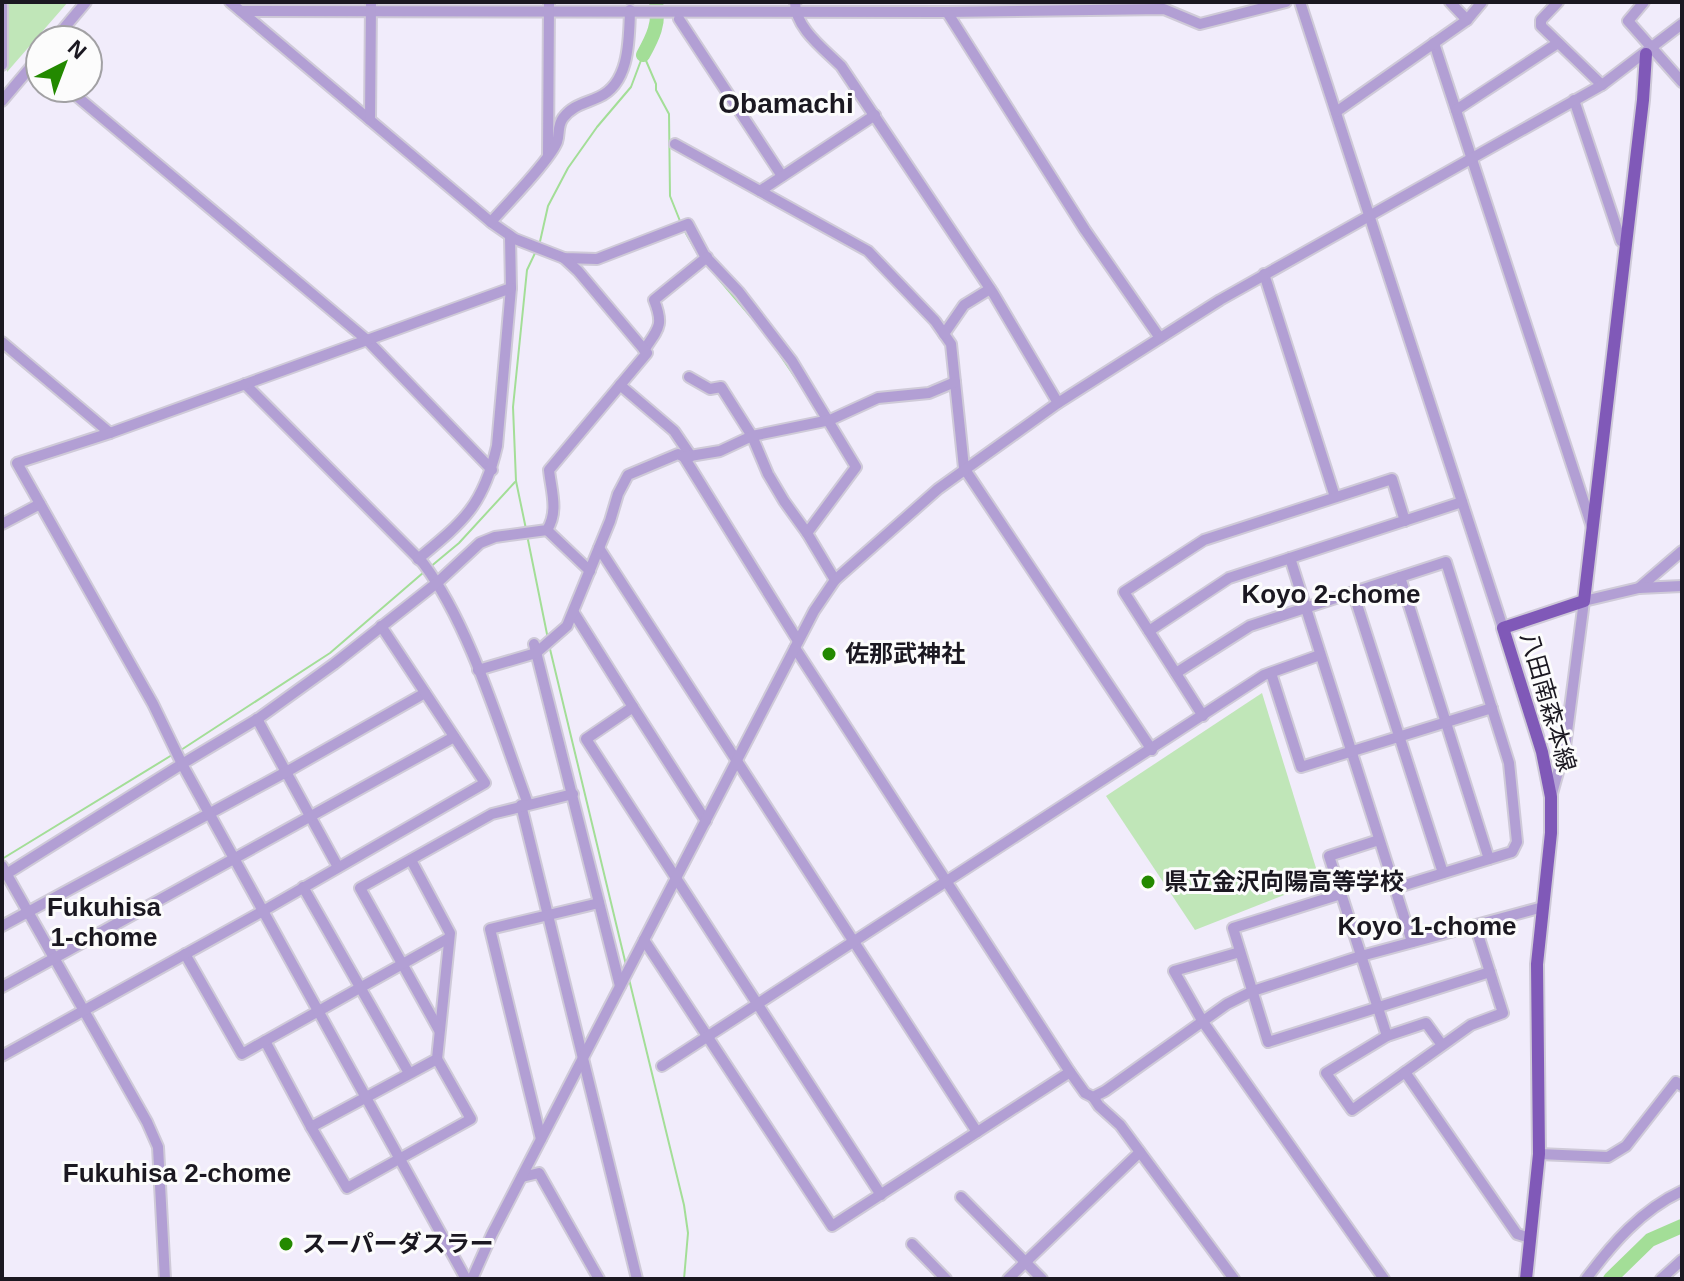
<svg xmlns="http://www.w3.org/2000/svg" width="1684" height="1281" viewBox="0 0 1684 1281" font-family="Arial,'Noto Sans JP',sans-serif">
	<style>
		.green { fill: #c0e6b8 }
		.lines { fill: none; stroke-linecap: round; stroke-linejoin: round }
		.stream { stroke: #a3de97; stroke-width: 2 }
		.river { stroke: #a3de97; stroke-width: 14 }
		.minor-casing { stroke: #cfcad8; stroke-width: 14 }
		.major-casing { stroke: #cfcad8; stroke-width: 16 }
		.minor { stroke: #b29fd4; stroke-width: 10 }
		.major { stroke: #8059b8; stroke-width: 12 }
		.poi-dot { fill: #238900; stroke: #fcfcfc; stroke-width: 3 }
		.labels { text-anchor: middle; stroke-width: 6; stroke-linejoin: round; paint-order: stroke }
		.poi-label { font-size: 24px; font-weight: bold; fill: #1b1821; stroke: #fcfcfc; text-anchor: start }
		.street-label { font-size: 24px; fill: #1b1821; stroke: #fcfcfc }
		.neighbourhood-label { font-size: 26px; font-weight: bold; fill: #1b1821; stroke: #fcfcfc }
		.quarter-label { font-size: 28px; font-weight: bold; fill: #1b1821; stroke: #fcfcfc }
	</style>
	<rect width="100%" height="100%" fill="#f1ecfb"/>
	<g class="green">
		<path d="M7,2H68L7,72Z"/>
		<path d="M1262,693L1320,881L1195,930L1106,796Z"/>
	</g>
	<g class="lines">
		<g class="stream">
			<path d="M644,56L656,84V90L669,114L670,196L680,221"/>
			<path d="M684,230L699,256"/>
			<path d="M539,246L548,206L568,168L597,127L631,87L643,55"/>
			<path d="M706,264L751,317"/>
			<path d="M768,337L805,392"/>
			<path d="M526,529L516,481L513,407L527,270L536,251"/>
			<path d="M527,535L548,639"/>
			<path d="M429,568L459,543L515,482"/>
			<path d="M550,649L626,965"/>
			<path d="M181,750L330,653L424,572"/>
			<path d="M2,859L172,755"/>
			<path d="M629,979L684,1205L688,1233L684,1279"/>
		</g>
		<g class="river">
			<path d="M643,55C653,37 660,23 656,2"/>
			<path d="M1610,1279L1650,1240L1682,1226"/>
		</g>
		<g class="minor-casing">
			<g id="minor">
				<path d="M230,2L492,223L515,239L564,258L597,259L688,224L705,256L739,292L792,361L856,467L807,533L835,580"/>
				<path d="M795,2C795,28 824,49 841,66L993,293L1058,403"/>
				<path d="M1300,2L1503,628"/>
				<path d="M1450,2L1467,20"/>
				<path d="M1558,2L1541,20V26L1602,85"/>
				<path d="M1644,2L1628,21L1682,82"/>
				<path d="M2,6V65"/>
				<path d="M241,11L947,12L1164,9L1200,24L1286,2"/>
				<path d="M947,12L1085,230L1160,338"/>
				<path d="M679,19L782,176"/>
				<path d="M54,40L86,2"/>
				<path d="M1434,43L1592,527"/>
				<path d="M67,88L367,340L492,470"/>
				<path d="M1574,100L1621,241L1626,242"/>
				<path d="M2,101L40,56"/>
				<path d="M1456,110L1558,43"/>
				<path d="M1336,112L1467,20L1482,2"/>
				<path d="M370,120L371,2"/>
				<path d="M675,144L868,251L935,321L951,344L964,468L1152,750"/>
				<path d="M548,155L549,2"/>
				<path d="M760,191L875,115"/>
				<path d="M491,222C506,205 550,160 557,142C560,133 557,126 563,118C573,105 584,104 599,97C630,83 629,39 630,10"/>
				<path d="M1264,274L1335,497"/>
				<path d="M944,334L964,305L990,289"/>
				<path d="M2,342L110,433"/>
				<path d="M644,350C659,328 664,325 654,300L707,257"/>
				<path d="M689,377L710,389L721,387L752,436L768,474L784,501L807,533"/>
				<path d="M245,384L423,563C470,625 500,729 528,804"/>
				<path d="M620,385L674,431L691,456"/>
				<path d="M684,457L798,641"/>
				<path d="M2,524L40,504"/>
				<path d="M547,530L590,571"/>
				<path d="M599,548L977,1132"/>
				<path d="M1290,558L1412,942"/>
				<path d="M418,559C464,521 483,506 497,446L511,288L510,236"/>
				<path d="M1400,577L1489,859"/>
				<path d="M1639,588L1682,551"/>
				<path d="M1353,592L1443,873"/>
				<path d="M574,613L633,707"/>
				<path d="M1149,631L1229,578L1462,502"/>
				<path d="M534,644L620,986"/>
				<path d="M795,648L1070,1072L1085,1093L1093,1097L1105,1091L1227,1004L1253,991L1361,956L1543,907"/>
				<path d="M478,670L536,653L567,626L610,521L618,494L628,475L678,454L684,457L720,451L752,436L830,420L878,398L929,393L955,382"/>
				<path d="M1176,673L1250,626L1446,562L1509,763L1517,842L1512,852L1395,888"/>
				<path d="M1271,673L1301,767L1492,708"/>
				<path d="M1203,716L1124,592L1204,540L1392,479L1405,521"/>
				<path d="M257,719L338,867"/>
				<path d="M1551,797L1565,747L1584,601L1639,588L1682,586"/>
				<path d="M521,805L637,1279"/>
				<path d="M706,821L633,707L586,739L881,1195"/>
				<path d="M1379,840L1329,856L1387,1036"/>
				<path d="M2,866L147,1122L158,1147L165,1279"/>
				<path d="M8,873L182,764L153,704L17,463L110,433L511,288"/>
				<path d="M303,887L409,1073"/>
				<path d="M1341,894L1233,928L1268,1042L1490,972"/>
				<path d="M2,926L286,772L425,693"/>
				<path d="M644,940L832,1226L1070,1072"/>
				<path d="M1240,952L1174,971L1203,1022L1384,1279"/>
				<path d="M185,954L242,1054L265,1041L311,1127L437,1059L450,933L411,860"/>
				<path d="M2,987L454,737"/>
				<path d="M439,1030L360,888L492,814L573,794"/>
				<path d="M265,1041L449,938"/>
				<path d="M1442,1045L1426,1023L1387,1036L1326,1073L1352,1110L1471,1025L1503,1013L1475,925"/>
				<path d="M2,1056L263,911L485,783L381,626"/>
				<path d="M662,1066L1264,675L1320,655"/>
				<path d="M1405,1072L1517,1234L1530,1238"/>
				<path d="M1093,1097L1099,1106L1120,1125L1234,1279"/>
				<path d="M311,1127L347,1188L471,1119L437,1059"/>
				<path d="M541,1139L490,929L599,903"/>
				<path d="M1539,1154L1608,1157L1626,1146L1676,1082L1682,1086"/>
				<path d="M522,1177L539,1173L599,1279"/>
				<path d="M961,1197L1042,1279"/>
				<path d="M912,1244L946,1279"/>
				<path d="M466,1279L182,764L259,718L334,664L438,582L480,543L495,537L547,530C559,511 551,490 549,470L647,353L578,271L564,258"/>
				<path d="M472,1279L492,1234L814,611L835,580L938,489L1058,403L1220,300L1602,85L1682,24"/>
				<path d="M1008,1279L1140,1152"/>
				<path d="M1586,1279C1612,1244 1641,1210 1682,1191"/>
				<path d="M1661,1279L1682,1260"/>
			</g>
		</g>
		<g class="major-casing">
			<path id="major" d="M1526,1279L1539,1154L1537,964L1551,833V797L1542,752L1503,628L1584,601L1643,100L1646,54"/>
		</g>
		<use href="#minor" class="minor"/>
		<use href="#major" class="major"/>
	</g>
	<g class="poi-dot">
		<circle cx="829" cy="654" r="8"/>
		<circle cx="1148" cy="882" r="8"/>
		<circle cx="286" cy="1244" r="8"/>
	</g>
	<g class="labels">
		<g class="poi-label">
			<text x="845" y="662">佐那武神社</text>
			<text x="1164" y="890">県立金沢向陽高等学校</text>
			<text x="302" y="1252">スーパーダスラー</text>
		</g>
		<g class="street-label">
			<text transform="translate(1548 702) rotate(74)" y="8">八田南森本線</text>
		</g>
		<g class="neighbourhood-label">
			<text x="1331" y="603">Koyo 2-chome</text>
			<text x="104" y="916">Fukuhisa<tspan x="104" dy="30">1-chome</tspan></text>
			<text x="1427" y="935">Koyo 1-chome</text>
			<text x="177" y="1182">Fukuhisa 2-chome</text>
		</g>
		<g class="quarter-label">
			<text x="786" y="113">Obamachi</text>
		</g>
	</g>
	<rect width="1684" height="1281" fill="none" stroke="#1b1821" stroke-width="8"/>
	<g transform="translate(64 64) rotate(42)"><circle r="38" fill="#fcfcfc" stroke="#a2a1a4" stroke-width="2"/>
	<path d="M0-6L14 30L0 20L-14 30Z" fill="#238900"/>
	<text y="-12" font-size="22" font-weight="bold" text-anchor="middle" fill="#1b1821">N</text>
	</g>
</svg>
